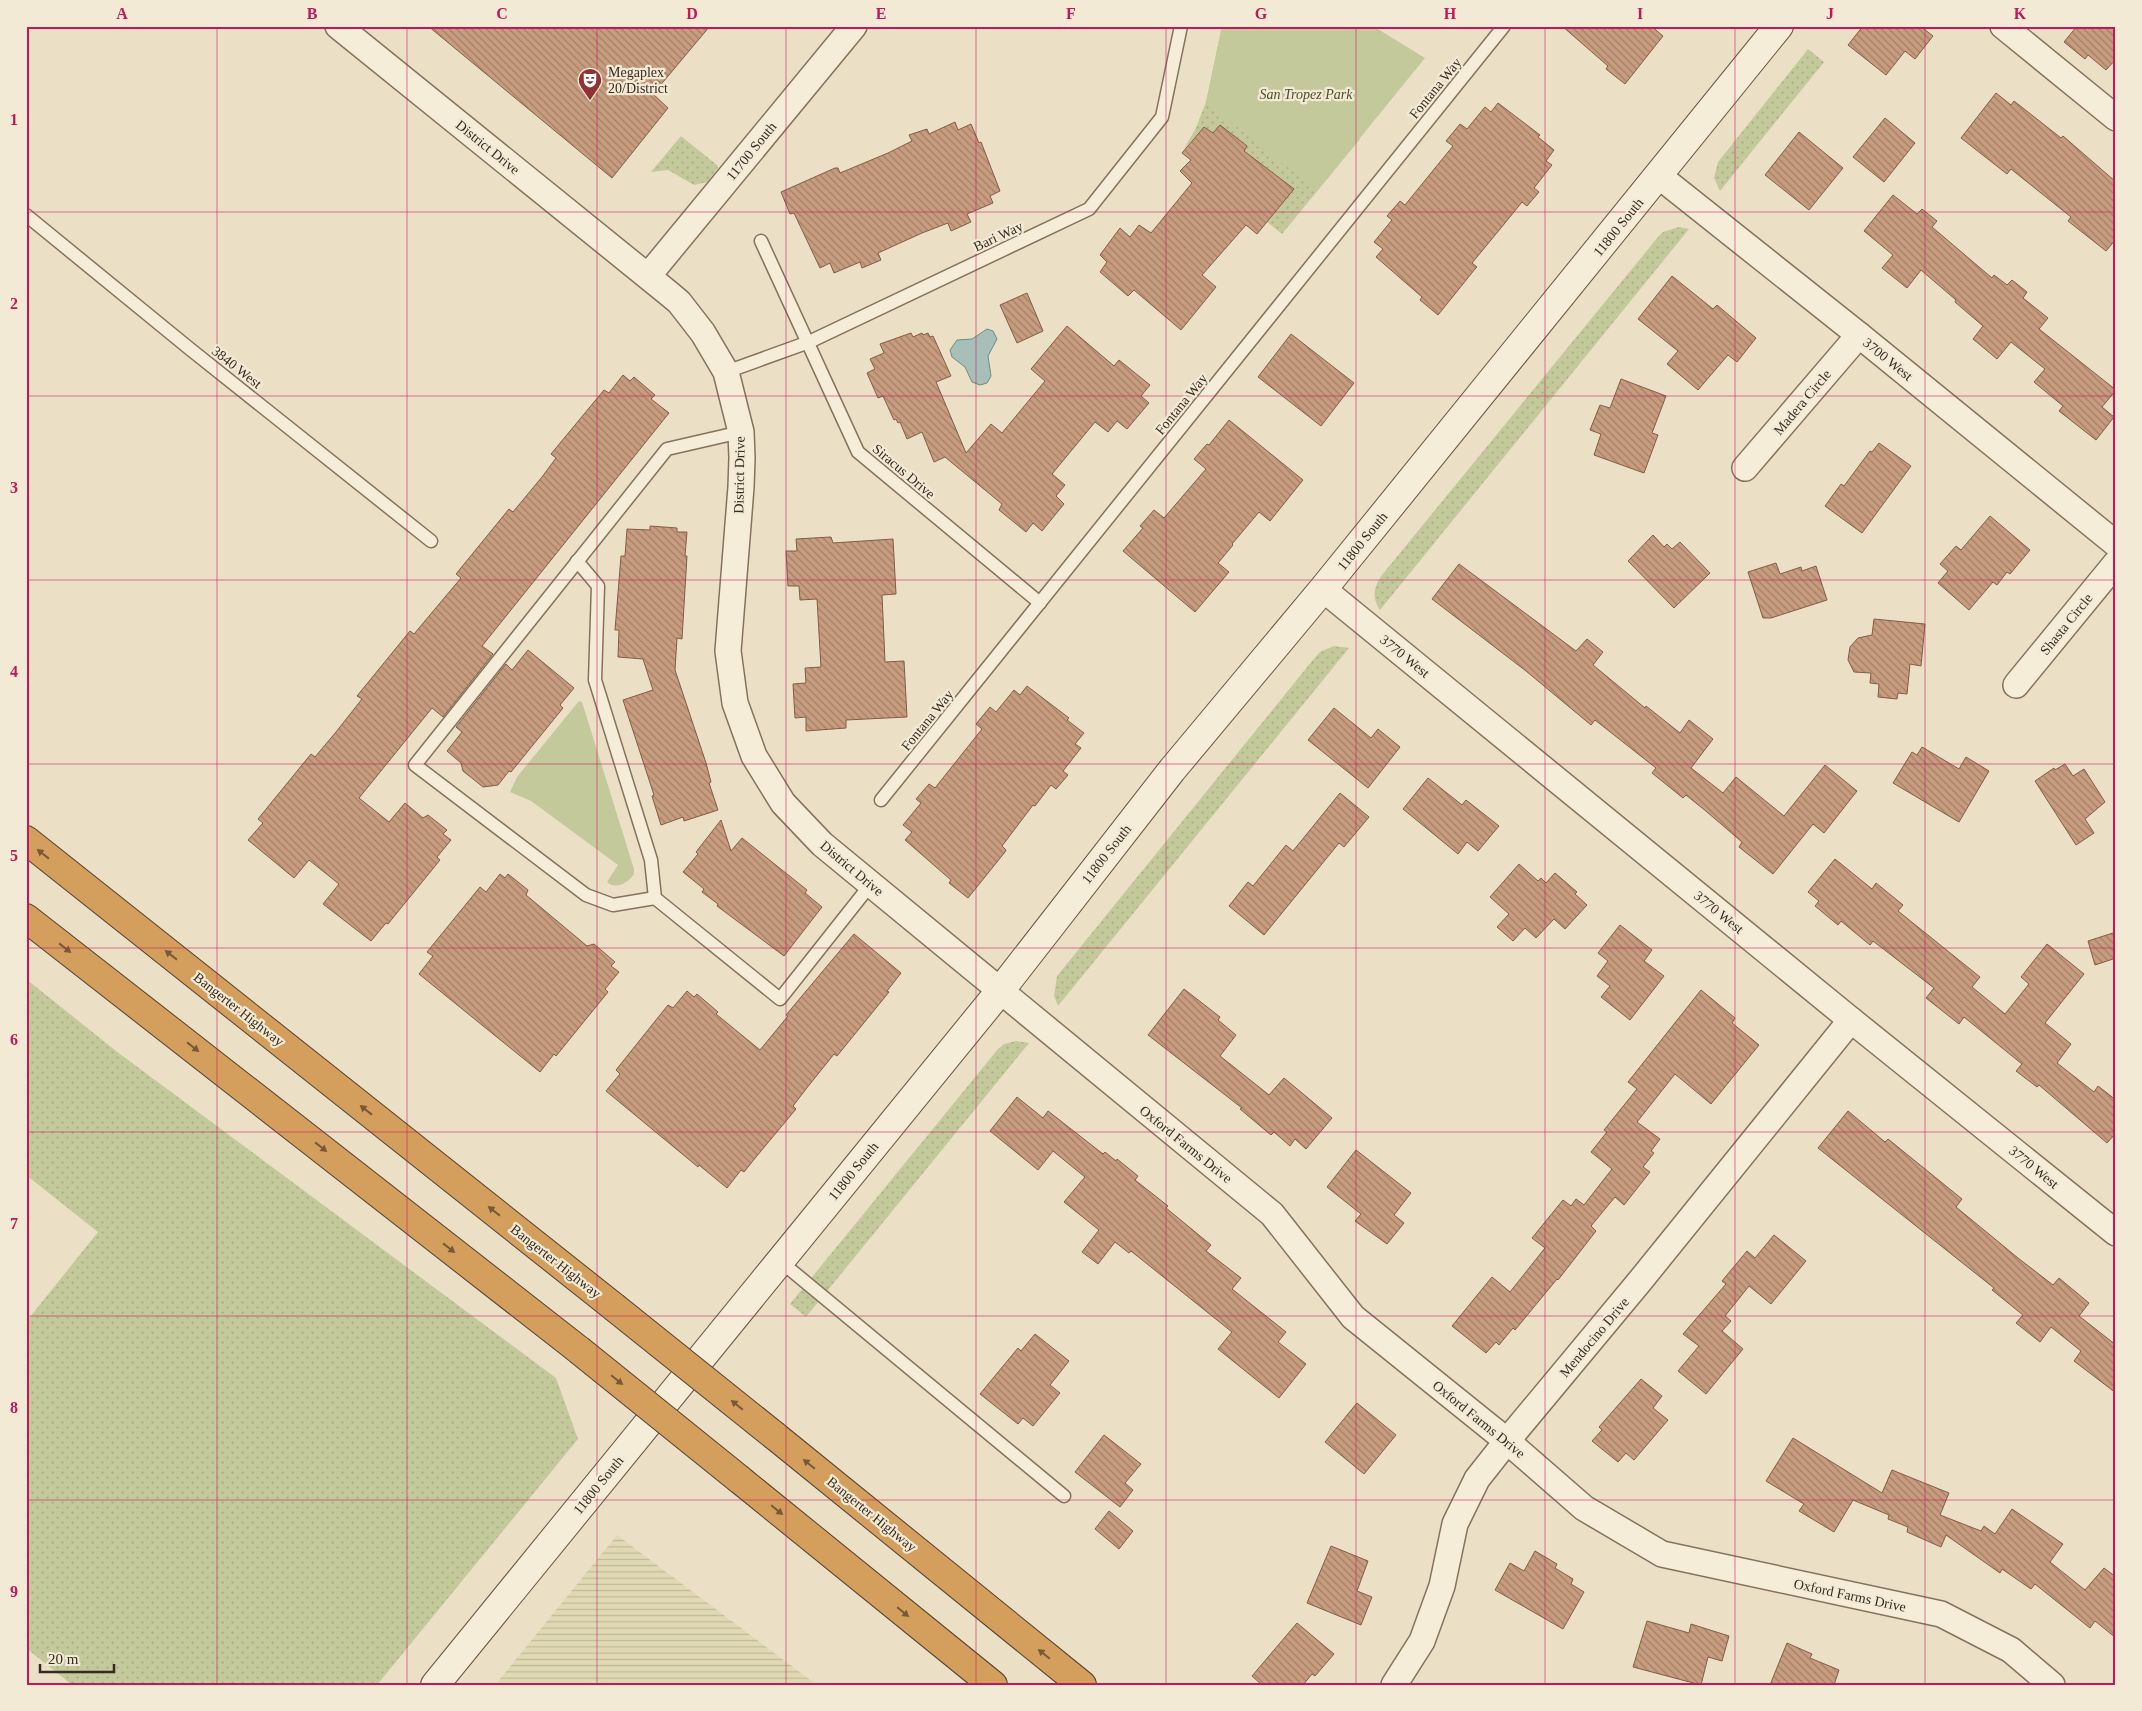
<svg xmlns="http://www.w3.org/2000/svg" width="2142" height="1711" viewBox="0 0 2142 1711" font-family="Georgia,serif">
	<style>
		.farmland { fill: url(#farmland-rules) }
		.grass { fill: url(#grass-dots) }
		.park { fill: #c4c99b }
		.water { fill: #a7bfb8; stroke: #6f8d85 }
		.building { fill: url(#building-back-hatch); stroke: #835c45 }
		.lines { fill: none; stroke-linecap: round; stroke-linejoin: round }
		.service-casing { stroke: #85725d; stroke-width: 15 }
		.minor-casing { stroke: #85725d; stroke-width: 28 }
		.secondary-casing { stroke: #675340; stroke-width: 30 }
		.motorway-casing { stroke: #534131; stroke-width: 30 }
		.service { stroke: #f6edd9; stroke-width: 12 }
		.minor { stroke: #f6edd9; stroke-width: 25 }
		.secondary { stroke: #f6edd9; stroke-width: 28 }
		.motorway { stroke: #d49e5d; stroke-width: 28 }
		.motorway-bridge-casing { stroke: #534131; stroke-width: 30; stroke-linecap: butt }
		.motorway-bridge { stroke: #d49e5d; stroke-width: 28 }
		.oneway { fill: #765938 }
		.grid { fill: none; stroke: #c2185b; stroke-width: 1; stroke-opacity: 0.55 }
		.labels { text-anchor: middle; stroke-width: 4.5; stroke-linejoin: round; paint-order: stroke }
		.poi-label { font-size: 14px; fill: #372b20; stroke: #f3ead5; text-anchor: start }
		.street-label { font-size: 14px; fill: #372b20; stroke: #f3ead5 }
		.park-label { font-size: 14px; font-style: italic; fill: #485128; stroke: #f3ead5 }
		.neatline { fill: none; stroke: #c2185b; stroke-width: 2 }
		.grid-label { font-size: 16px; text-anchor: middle; font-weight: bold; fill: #c2185b }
	</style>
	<defs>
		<pattern id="farmland-rules" width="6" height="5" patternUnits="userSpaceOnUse" patternTransform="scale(1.25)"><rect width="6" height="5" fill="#e0d9b4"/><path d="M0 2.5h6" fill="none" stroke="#c1ba9a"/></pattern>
		<pattern id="grass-dots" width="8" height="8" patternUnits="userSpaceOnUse" patternTransform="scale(1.25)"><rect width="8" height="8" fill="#c4c99b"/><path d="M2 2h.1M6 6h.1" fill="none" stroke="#a9ad85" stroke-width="1.8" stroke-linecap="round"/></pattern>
		<pattern id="building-back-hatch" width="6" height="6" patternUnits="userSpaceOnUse" patternTransform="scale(1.25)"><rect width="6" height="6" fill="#c79c7f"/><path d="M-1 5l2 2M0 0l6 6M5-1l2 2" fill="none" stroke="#a27f68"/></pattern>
	</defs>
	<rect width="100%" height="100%" fill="#ebe0c6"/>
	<path class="farmland" d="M617,1535L817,1685H495Z"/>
	<g class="grass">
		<path d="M1222,26L1360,139L1282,234L1267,222L1294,189L1244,151L1247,146L1213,133L1204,127L1183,150L1195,130L1206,102Z"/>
		<path d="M1808,49L1824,62L1720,191L1714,178L1718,162Z"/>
		<path d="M681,136L717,165L718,168L707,182L694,185L668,170L651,172Z"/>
		<path d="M1679,227L1689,229L1380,610C1371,597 1374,587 1382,575L1658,237L1663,232Z"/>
		<path d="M1334,646L1349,648L1058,1006L1054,996L1057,976L1312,661L1320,652Z"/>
		<path d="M26,979L116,1051L556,1378L578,1439L377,1685H72L26,1648V1322L98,1232L26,1175Z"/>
		<path d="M1016,1041L1029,1043L806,1317L790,1304L998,1049L1004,1044Z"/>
	</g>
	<g class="park">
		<path d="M1222,26H1373L1425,58L1317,191L1206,102Z"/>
		<path d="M579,701L582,702L634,869V874C628,883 616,890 607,882L618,865L531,801L510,792L517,777Z"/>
	</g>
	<path class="water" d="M987,329L993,331L997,339L988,356L991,376L987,383L980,385L972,382L965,367L952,357L950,350L957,340L972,339Z"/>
	<g class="building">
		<path d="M428,26H710L653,94L668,108L612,178Z"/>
		<path d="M1562,26H1651L1663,36L1625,84L1606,69L1608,66Z"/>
		<path d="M1863,26H1920L1933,36L1915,59L1905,51L1886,75L1848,45Z"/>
		<path d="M2077,26H2116V59L2106,70L2088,55L2085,59L2064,42Z"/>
		<path d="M1996,93L2011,105L2014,101L2061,138L2063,136L2116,182V239L2106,251L2068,221L2071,217L2011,169L2007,174L1961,138Z"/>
		<path d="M1498,103L1540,135L1538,137L1554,150L1546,161L1552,165L1534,188L1539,192L1527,206L1522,202L1505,223L1472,263L1477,267L1475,269L1438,315L1420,300L1422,297L1376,257L1383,249L1374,242L1392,220L1387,216L1400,201L1405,205L1453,146L1446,141L1460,124L1467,129L1485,107L1491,112Z"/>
		<path d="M1885,118L1915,143L1884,182L1853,157Z"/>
		<path d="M955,122L958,130L971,124L979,143L981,142L1000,191L990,196L993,203L967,214L971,222L951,231L948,223L922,233L878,253L881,260L862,268L860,262L834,273L830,263L820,268L794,213L790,214L781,192L835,168H838L840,173L888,153L912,141L909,135L927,129L929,134Z"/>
		<path d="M1220,125L1247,146L1244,151L1294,189L1257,234L1246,225L1202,275L1216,287L1181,330L1134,290L1128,296L1100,272L1107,262L1100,255L1120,228L1130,237L1139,225L1151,233L1192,183L1180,171L1191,160L1182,153L1204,127L1213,133Z"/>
		<path d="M1799,132L1843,168L1809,210L1765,175Z"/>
		<path d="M1893,195L1917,214L1922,209L1937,221L1932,227L1992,278L1994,275L2007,285L2012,280L2027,292L2023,298L2048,318L2039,329L2116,390L2102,407L2114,417L2096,440L2059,411L2063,406L2034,382L2045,369L2011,342L1997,359L1973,339L1983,326L1955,302L1956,300L1921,270L1907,288L1882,268L1893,255L1864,231Z"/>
		<path d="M1672,276L1713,309L1717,305L1756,338L1737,362L1728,355L1698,390L1667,364L1678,351L1638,319Z"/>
		<path d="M1027,293L1043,331L1017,343L1000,305Z"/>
		<path d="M1067,326L1114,366L1119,360L1150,385L1141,396L1149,403L1127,429L1117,421L1108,432L1095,422L1052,474L1065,485L1056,496L1064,504L1042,531L1033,523L1026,532L999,510L1002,504L945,457L934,462L922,432L907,439L900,422L898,423L896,419L894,420L883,396L878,398L867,373L875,369L870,359L884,353L880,344L911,333L913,337L922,333L923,335L928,333L930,337L933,336L951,376L936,382L966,453L991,424L1002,433L1045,381L1031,369Z"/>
		<path d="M1291,334L1354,383L1321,426L1258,377Z"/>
		<path d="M623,375L630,381L634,377L655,395L651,399L669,413L482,646L493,654L443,717L432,708L359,798L389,822L405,803L423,818L428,815L447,830L443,834L451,840L437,857L440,860L396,914L388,924L386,923L371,941L323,904L339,884L309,860L294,878L248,840L263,823L258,819L311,754L315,757L336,732L362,699L357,696L410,631L414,634L461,578L456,574L509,509L513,512L542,477L556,458L551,454L604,390L609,393Z"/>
		<path d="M1621,379L1666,396L1652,433L1658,435L1644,473L1594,455L1601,434L1590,430L1600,405L1610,408Z"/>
		<path d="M1229,420L1303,480L1270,521L1259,512L1232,544L1233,545L1218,563L1229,572L1195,612L1123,551L1143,528L1140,526L1154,510L1164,518L1206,469L1194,459L1207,444L1209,445Z"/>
		<path d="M1879,443L1911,466L1862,533L1825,506L1841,484L1844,486L1870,451L1872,452Z"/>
		<path d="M1990,516L2030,550L2010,574L2007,572L1997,585L1993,582L1969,610L1938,583L1948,571L1940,564L1956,546L1961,550Z"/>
		<path d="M650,526L677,528V532H687L685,556H687L682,639L677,638L675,670L706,763L711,782L709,783L718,810L684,821L683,817L661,825L652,796L654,795L623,700L653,690L643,659L618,657L619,630H615L621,556H625L627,529L650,530Z"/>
		<path d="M1653,535L1664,547L1667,544L1672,549L1680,542L1710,573L1674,608L1628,561Z"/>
		<path d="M831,537L833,543L893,539L896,594L882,595L885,662L904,661L907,717L846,720V728L806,731V717L795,718L793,684L806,683L805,668L821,667L817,599L800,600L799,586H788L786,551H797L796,539Z"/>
		<path d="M1776,563L1780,574L1801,567L1802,571L1816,566L1827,600L1771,618H1763L1748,572Z"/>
		<path d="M1459,564L1576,651L1587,639L1603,652L1593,665L1645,708L1646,706L1680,733L1689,720L1713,739L1691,768L1723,793L1736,777L1784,816L1825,765L1857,791L1824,833L1813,824L1773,874L1739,847L1742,842L1707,812L1686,795L1683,798L1652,773L1656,768L1595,720L1591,725L1526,671L1432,599Z"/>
		<path d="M1874,619L1925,624L1921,666L1910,664L1907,694L1898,693L1897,699L1878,697L1879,684L1870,683L1871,673L1854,672L1848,660L1850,647L1858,638L1872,635Z"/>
		<path d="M528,650L574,688L560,705L563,708L511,772L509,771L498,785L483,787L463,771L461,763L447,751L462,732L456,727L506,664L512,670Z"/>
		<path d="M1027,686L1069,718L1067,720L1084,733L1075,744L1081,748L1063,771L1068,775L1056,789L1051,785L1035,806L1033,805L1002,846L1006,850L1005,852L968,898L949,883L951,880L905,840L912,832L903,825L921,803L916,799L929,784L935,788L982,729L976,724L990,707L996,712L1014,690L1020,695Z"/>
		<path d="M1334,708L1371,738L1378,729L1400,747L1368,788L1308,740Z"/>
		<path d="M1922,747L1959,769L1966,757L1989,771L1959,822L1893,783L1912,752L1917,755Z"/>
		<path d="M2065,764L2073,776L2084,769L2105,802L2085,819L2094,833L2076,845L2035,781L2054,768L2055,770Z"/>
		<path d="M1428,778L1462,805L1466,800L1499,826L1478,851L1467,842L1458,854L1403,809Z"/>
		<path d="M1340,793L1369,817L1344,847L1339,843L1264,935L1229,906L1248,882L1253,886L1286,845L1293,851Z"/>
		<path d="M721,820L731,851L742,838L807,890L805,893L822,907L784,956L717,906L718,904L702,892L704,889L683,872L698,854L696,852Z"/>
		<path d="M1835,859L1872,889L1876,883L1903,905L1898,911L1980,977L1972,987L2005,1014L2029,984L2021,977L2047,944L2084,974L2045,1023L2071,1044L2057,1063L2094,1092L2098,1086L2116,1100V1133L2107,1143L2039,1085L2037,1087L2016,1071L2022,1064L1964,1017L1959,1024L1926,998L1934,988L1873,941L1870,945L1841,921L1838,925L1815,906L1819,901L1808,892Z"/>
		<path d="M1519,864L1538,881L1541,878L1546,883L1555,873L1577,892L1575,894L1587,905L1565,929L1554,919L1536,938L1525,928L1513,941L1497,927L1509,914L1490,897Z"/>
		<path d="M500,874L505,878L508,874L528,890L526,895L587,946L594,944L615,962L611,966L619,972L605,989L608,992L556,1056L554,1054L540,1072L419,974L433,956L427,952L480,887L486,892Z"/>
		<path d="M1620,925L1652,950L1644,961L1664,976L1630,1020L1601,997L1610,986L1597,976L1608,961L1598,953Z"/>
		<path d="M2116,932V958L2095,965L2088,941Z"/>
		<path d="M854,934L901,973L887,991L889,992L837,1056L834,1054L806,1089L793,1106L796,1109L756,1157L744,1172L741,1170L727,1188L699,1165L698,1167L606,1091L620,1074L616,1070L668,1005L673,1008L687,991L694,997L697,994L718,1012L716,1014L760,1050L788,1016L786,1015Z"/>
		<path d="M1184,989L1220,1017L1218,1020L1236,1035L1220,1056L1269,1095L1284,1078L1332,1118L1306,1149L1295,1139L1290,1146L1274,1132L1271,1135L1240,1109L1242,1108L1148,1035Z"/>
		<path d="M1701,990L1735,1018L1732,1023L1759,1045L1711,1104L1675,1074L1637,1122L1660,1139L1651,1151L1654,1153L1643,1167L1650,1172L1624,1205L1615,1197L1591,1226L1596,1231L1558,1280L1557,1279L1515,1330L1513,1328L1499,1345L1496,1342L1486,1353L1452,1326L1492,1277L1510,1292L1545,1248L1532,1238L1563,1200L1571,1206L1576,1199L1584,1205L1612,1169L1591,1152L1607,1132L1604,1130L1637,1089L1628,1082Z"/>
		<path d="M1017,1097L1043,1118L1048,1111L1103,1154L1105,1152L1116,1161L1117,1159L1138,1176L1135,1180L1168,1206L1166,1208L1211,1245L1206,1251L1241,1278L1232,1289L1286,1332L1278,1342L1306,1364L1279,1398L1218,1349L1232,1332L1131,1251L1129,1253L1115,1242L1098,1264L1082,1252L1099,1230L1064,1202L1085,1177L1053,1151L1038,1170L990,1131Z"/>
		<path d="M1848,1111L1885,1142L1888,1139L1962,1199L1956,1207L2018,1258L2053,1285L2059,1278L2089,1303L2079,1316L2116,1345V1393L2074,1361L2081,1351L2051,1327L2040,1342L2016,1323L2023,1315L1992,1290L1994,1288L1818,1148Z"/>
		<path d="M1356,1150L1411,1193L1394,1215L1404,1223L1387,1244L1355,1221L1361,1214L1327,1187Z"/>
		<path d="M1774,1235L1806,1261L1771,1304L1749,1286L1725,1316L1731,1321L1722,1331L1743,1349L1706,1394L1678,1371L1699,1346L1683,1334L1726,1284L1722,1281L1747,1251L1755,1258Z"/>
		<path d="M1035,1334L1069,1361L1050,1385L1060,1393L1033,1426L1023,1418L1018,1424L980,1394L1018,1348L1021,1351Z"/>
		<path d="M1641,1379L1662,1396L1653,1408L1668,1420L1634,1460L1626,1453L1618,1462L1592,1441L1602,1430L1599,1427Z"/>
		<path d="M1357,1403L1396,1435L1364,1474L1325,1442Z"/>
		<path d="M1104,1435L1141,1464L1125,1483L1133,1490L1120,1507L1075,1472Z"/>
		<path d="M1793,1438L1882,1493L1892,1470L1949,1493L1940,1515L1981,1531L1984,1526L1995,1534L2012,1509L2063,1544L2050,1562L2085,1590L2104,1568L2116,1577V1638L2095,1621L2090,1628L2035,1584L2031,1589L2002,1569L2000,1573L1946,1535L1941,1547L1907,1532L1908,1527L1888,1519L1889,1515L1853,1500L1834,1532L1799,1511L1804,1504L1766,1481Z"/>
		<path d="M1109,1511L1133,1531L1119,1549L1095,1529Z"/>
		<path d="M1331,1546L1368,1561L1357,1591L1372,1597L1361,1625L1307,1603Z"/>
		<path d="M1535,1551L1557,1564L1555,1568L1573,1579L1571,1584L1584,1592L1563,1629L1495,1590L1510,1563L1524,1571Z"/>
		<path d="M1647,1621L1689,1633L1691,1624L1729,1636L1722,1661L1708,1657L1701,1685L1633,1667Z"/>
		<path d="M1297,1623L1334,1654L1315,1676L1312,1674L1303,1685H1262L1252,1676Z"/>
		<path d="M1787,1643L1812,1654L1810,1658L1839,1670L1834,1685H1770Z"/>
	</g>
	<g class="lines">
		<g class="service-casing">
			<g id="service">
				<path d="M26,215L190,349L431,541"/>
				<path d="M761,241L858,452L1040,603"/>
				<path d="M726,372L809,342L1089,209L1162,117L1181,26"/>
				<path d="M577,561L598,586L595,680L651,860L655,898L780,999L871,884"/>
				<path d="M881,800L1504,26"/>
				<path d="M655,898L613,905L586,895L415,765L667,449L741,432"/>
				<path d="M780,1261L1064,1496"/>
			</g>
		</g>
		<g class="minor-casing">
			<g id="minor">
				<path d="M338,26L667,292L679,302L703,333L726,372L741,432L742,458L741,487L728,651L735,703L754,756L783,803L822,844L1272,1214L1353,1317L1507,1441L1584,1508L1662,1554L1941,1614L2011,1650L2052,1685"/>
				<path d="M2003,26L2116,118"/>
				<path d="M1659,176L1859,335L2116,544"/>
				<path d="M648,276L854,26"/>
				<path d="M1745,468L1859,335"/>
				<path d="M1323,589L1851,1020L2116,1233"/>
				<path d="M2016,685L2116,563"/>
				<path d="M1394,1685L1422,1641L1442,1586L1455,1524L1477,1479L1507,1441L1640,1281L1851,1020"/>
			</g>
		</g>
		<g class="secondary-casing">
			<path id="secondary" d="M435,1685L1000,991L1172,770L1323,589L1779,26"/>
		</g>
		<g class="motorway-casing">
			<g id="motorway">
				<path d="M26,840L614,1307"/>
				<path d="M26,918L579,1350"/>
				<path d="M775,1436L1082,1685"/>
				<path d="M739,1479L993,1685"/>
			</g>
		</g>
		<use href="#service" class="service"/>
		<use href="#minor" class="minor"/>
		<use href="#secondary" class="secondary"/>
		<use href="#motorway" class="motorway"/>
		<g class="motorway-bridge-casing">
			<g id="motorway-bridge">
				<path d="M614,1307L775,1436"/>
				<path d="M579,1350L739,1479"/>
			</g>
		</g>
		<use href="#motorway-bridge" class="motorway-bridge"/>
	</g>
	<defs><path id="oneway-solid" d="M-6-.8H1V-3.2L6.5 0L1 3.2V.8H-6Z" transform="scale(1.25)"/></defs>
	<g class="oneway">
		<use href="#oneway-solid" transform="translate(43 854) rotate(-142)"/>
		<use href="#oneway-solid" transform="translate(65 948) rotate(38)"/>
		<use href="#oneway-solid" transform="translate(171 955) rotate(-142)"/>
		<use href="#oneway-solid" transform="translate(193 1047) rotate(38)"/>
		<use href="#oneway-solid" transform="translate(366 1110) rotate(-142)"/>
		<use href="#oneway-solid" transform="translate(321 1147) rotate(38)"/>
		<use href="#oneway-solid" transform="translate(494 1211) rotate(-142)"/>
		<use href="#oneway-solid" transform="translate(449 1248) rotate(38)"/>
		<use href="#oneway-solid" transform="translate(617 1380) rotate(39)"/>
		<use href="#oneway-solid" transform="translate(737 1405) rotate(-141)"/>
		<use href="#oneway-solid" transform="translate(809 1464) rotate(-141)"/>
		<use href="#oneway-solid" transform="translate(777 1510) rotate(39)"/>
		<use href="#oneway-solid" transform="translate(903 1612) rotate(39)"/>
		<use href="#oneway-solid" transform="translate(1044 1654) rotate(-141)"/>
	</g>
	<path class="grid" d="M217,26V1685M407,26V1685M597,26V1685M786,26V1685M976,26V1685M1166,26V1685M1356,26V1685M1545,26V1685M1735,26V1685M1925,26V1685M26,212H2116M26,396H2116M26,580H2116M26,764H2116M26,948H2116M26,1132H2116M26,1316H2116M26,1500H2116"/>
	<defs>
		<g id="theatre-pin" transform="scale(1.25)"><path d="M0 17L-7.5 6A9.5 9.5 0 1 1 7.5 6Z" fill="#903133" stroke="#f3ead5"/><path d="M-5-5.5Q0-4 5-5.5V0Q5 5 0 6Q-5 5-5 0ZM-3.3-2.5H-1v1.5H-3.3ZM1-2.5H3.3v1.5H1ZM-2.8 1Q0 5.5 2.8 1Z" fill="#fff"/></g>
	</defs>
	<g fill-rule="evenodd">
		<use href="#theatre-pin" x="590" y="80"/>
	</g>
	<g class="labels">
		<g class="poi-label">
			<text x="608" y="77">Megaplex<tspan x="608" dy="16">20/District</tspan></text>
		</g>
		<g class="street-label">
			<text transform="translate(1435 88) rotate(-51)" y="5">Fontana Way</text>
			<text transform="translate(488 147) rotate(39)" y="5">District Drive</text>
			<text transform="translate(751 151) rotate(-51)" y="5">11700 South</text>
			<text transform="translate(1618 227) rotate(-51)" y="5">11800 South</text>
			<text transform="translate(998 236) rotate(-25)" y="5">Bari Way</text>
			<text transform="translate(1888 359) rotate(39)" y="5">3700 West</text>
			<text transform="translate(237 367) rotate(38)" y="5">3840 West</text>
			<text transform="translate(1802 402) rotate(-50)" y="5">Madera Circle</text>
			<text transform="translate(1181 404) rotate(-51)" y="5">Fontana Way</text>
			<text transform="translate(904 471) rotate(40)" y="5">Siracus Drive</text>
			<text transform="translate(739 475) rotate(-89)" y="5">District Drive</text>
			<text transform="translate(1362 541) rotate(-51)" y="5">11800 South</text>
			<text transform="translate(2066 624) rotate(-51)" y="5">Shasta Circle</text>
			<text transform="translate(1405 656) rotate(39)" y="5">3770 West</text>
			<text transform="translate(927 720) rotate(-51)" y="5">Fontana Way</text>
			<text transform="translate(1106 854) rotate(-52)" y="5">11800 South</text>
			<text transform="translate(852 868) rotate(40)" y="5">District Drive</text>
			<text transform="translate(1719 912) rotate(39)" y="5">3770 West</text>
			<text transform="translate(239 1009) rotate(38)" y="5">Bangerter Highway</text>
			<text transform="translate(1186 1144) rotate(39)" y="5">Oxford Farms Drive</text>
			<text transform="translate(2034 1167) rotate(39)" y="5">3770 West</text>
			<text transform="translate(853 1171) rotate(-51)" y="5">11800 South</text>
			<text transform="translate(556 1261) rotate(38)" y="5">Bangerter Highway</text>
			<text transform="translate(1594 1337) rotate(-50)" y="5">Mendocino Drive</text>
			<text transform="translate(1479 1419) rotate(39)" y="5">Oxford Farms Drive</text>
			<text transform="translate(598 1485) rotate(-51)" y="5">11800 South</text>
			<text transform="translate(872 1514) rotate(39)" y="5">Bangerter Highway</text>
			<text transform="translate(1850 1595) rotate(12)" y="5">Oxford Farms Drive</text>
		</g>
		<g class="park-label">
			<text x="1306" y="99">San Tropez Park</text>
		</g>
	</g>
	<rect width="2142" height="1711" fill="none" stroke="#f3ead5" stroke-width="55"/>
	<path d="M40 1664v8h74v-8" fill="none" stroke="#372b20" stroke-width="2.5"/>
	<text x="48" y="1664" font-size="15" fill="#372b20" stroke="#f3ead5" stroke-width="4" paint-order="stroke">20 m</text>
	<rect x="28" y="28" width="2086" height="1656" class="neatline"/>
	<g class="grid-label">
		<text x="122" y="19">A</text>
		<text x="312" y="19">B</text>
		<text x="502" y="19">C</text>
		<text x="692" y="19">D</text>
		<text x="881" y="19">E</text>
		<text x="1071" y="19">F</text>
		<text x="1261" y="19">G</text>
		<text x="1450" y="19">H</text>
		<text x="1640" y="19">I</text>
		<text x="1830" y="19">J</text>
		<text x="2020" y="19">K</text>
		<text x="14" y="125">1</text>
		<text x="14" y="309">2</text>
		<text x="14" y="493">3</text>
		<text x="14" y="677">4</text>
		<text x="14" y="861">5</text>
		<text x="14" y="1045">6</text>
		<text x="14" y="1229">7</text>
		<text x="14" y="1413">8</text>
		<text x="14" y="1597">9</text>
	</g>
</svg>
